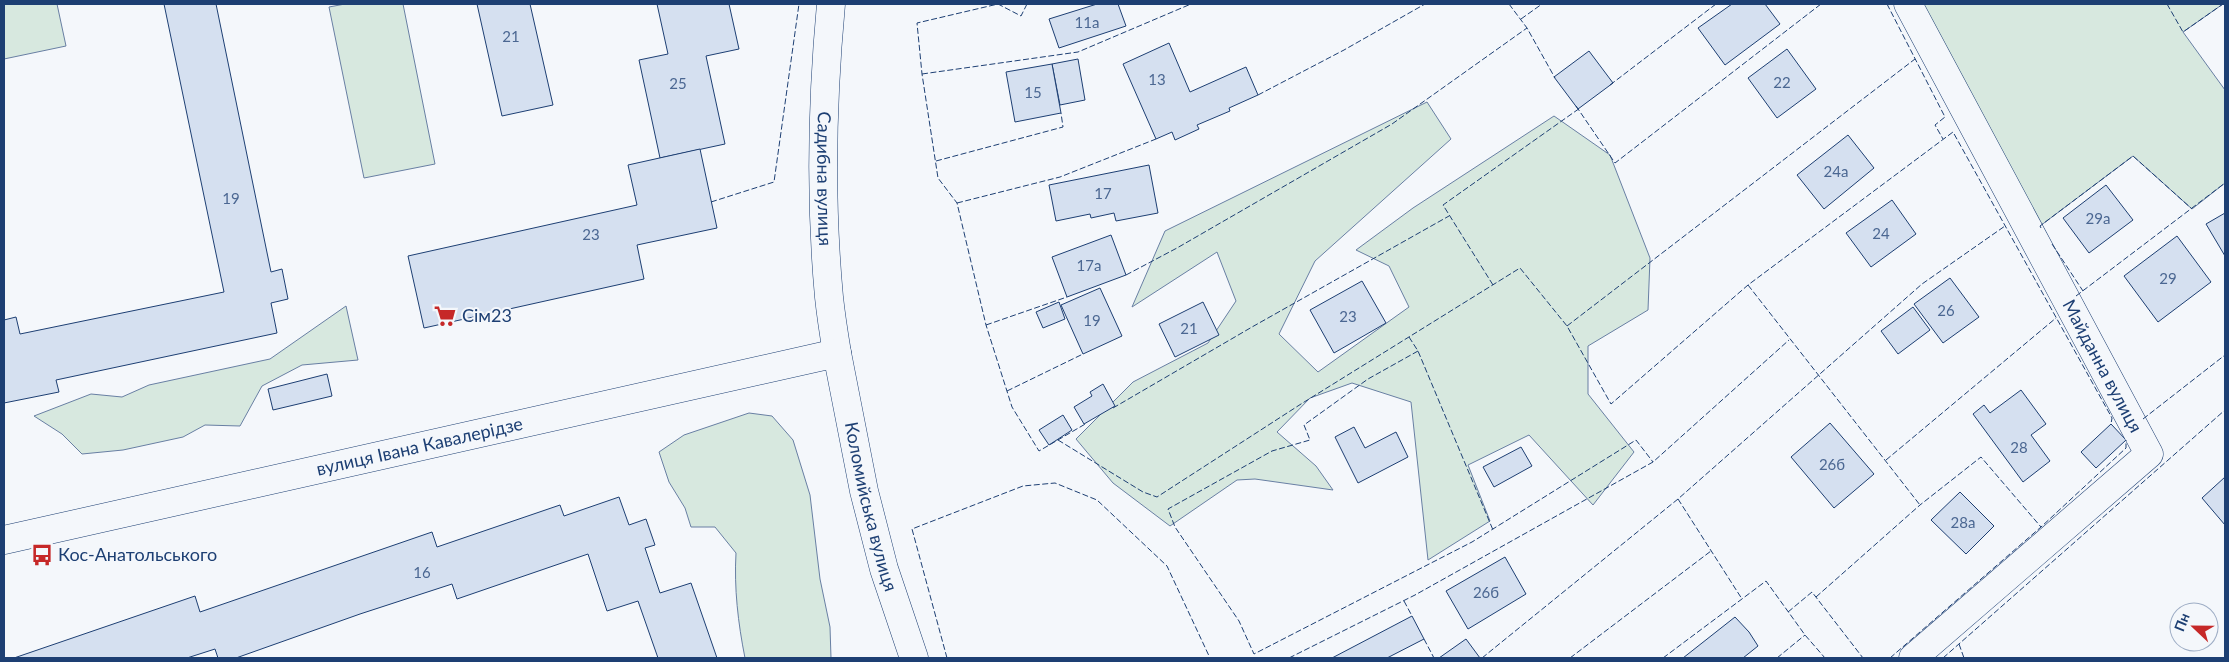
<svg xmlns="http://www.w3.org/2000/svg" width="2229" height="662" viewBox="0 0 2229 662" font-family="Lato,sans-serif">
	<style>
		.green { fill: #d7e8df; stroke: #687fa3 }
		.building { fill: #d5e0f0; stroke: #1d3f73 }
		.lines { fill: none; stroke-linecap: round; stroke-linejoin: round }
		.minor-casing { stroke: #1d3f73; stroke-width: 29 }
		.tertiary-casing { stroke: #1d3f73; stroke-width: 29 }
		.minor { stroke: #f4f7fb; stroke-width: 28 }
		.tertiary { stroke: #f4f7fb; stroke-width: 28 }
		.fence { stroke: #1d3f73; stroke-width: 1; stroke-dasharray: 6 2.5; stroke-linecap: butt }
		.labels { text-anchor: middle; stroke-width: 4; stroke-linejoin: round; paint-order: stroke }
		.number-label { font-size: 15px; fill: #4b6792 }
		.street-label { font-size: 18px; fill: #1d3f73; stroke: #f4f7fb }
		.poi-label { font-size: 18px; fill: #1d3f73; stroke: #f4f7fb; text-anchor: start }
	</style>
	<rect width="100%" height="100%" fill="#f4f7fb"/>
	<g class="green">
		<path d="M4,4H57L66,46L4,59Z"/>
		<path d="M345,4H403L435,164L364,178L329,7Z"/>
		<path d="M1920,4H2223L2183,32L2225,90V183L2192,209L2133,156L2040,226Z"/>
		<path d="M1427,102L1451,139L1315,261L1279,334L1318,372L1409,307L1389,266L1356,250L1413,208L1554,116L1610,155L1650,258L1648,310L1588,346V394L1634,452L1593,505L1529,435L1468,465L1490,521L1428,560L1411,402L1352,383L1310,398L1277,432L1316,466L1333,490L1255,479L1237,480L1170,526L1113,483L1076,439L1133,382L1208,343L1236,301L1217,252L1132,307L1165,231Z"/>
		<path d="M346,306L358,360L302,365L262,386L240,426L205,425L183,437L123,450L82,454L62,434L34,416L91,394L122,397L149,385L270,359Z"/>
		<path d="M749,413L772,416L793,440L810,495L820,579L830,627L831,658H745C738,623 734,588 736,553L715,527H691L685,508L669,482L659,452L684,435Z"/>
	</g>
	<g class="building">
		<path d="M164,4H216L271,272L282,269L288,299L271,303L277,333L56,380L59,392L4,403V320L16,317L20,334L224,292Z"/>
		<path d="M477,4H530L553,105L502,116Z"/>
		<path d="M657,4H729L739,49L706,56L725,144L660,158L639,60L668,54Z"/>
		<path d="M1097,4H1118L1126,26L1059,48L1049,19Z"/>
		<path d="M1732,4H1765L1780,24L1725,65L1698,28Z"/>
		<path d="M1169,43L1190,92L1246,67L1258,95L1229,108L1230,111L1197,125L1199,129L1175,140L1172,132L1156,139L1123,64Z"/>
		<path d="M1787,49L1816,89L1777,118L1748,78Z"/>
		<path d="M1589,51L1613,83L1578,109L1554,77Z"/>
		<path d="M1078,59L1085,100L1060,105L1052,64Z"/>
		<path d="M1052,64L1061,113L1015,122L1006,72Z"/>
		<path d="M1848,135L1874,168L1824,209L1797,175Z"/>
		<path d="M700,149L717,228L637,245L644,279L424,328L408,256L637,205L628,165Z"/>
		<path d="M1149,165L1158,213L1116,221L1114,213L1091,218L1090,214L1056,221L1049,185Z"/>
		<path d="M2106,185L2133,220L2089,253L2063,218Z"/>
		<path d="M1892,200L1916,234L1871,267L1846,233Z"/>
		<path d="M2225,213V256L2206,224Z"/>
		<path d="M1111,235L1126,275L1067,297L1052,257Z"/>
		<path d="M2177,236L2211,282L2158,322L2124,276Z"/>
		<path d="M1950,278L1979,317L1943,343L1914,304Z"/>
		<path d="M1362,281L1386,323L1334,353L1310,310Z"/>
		<path d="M1100,288L1122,336L1083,354L1061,305Z"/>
		<path d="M1059,302L1065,319L1043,328L1036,312Z"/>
		<path d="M1203,302L1219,335L1175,357L1159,324Z"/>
		<path d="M1913,307L1930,330L1898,354L1881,331Z"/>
		<path d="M327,374L332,396L273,410L268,389Z"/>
		<path d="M1103,384L1115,406L1084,424L1074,407L1092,396L1090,392Z"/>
		<path d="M2021,390L2046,424L2031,435L2050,461L2023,482L1973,414L1984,405L1990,413Z"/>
		<path d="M1063,415L1072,430L1049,445L1039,430Z"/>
		<path d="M1830,423L1874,474L1834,508L1791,457Z"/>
		<path d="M2111,424L2126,440L2096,468L2081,452Z"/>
		<path d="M1354,427L1365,448L1396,432L1408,457L1358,483L1335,437Z"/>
		<path d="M1521,447L1532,466L1494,487L1483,467Z"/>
		<path d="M2225,477V525L2202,498Z"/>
		<path d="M1960,492L1994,526L1966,554L1931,520Z"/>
		<path d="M619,497L629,525L646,519L655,545L645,548L660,593L691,583L717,658H658L638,601L607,611L588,554L457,599L452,584L360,614L236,658H218L215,649L187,658H14L195,596L200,612L432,532L437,547L560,505L564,516Z"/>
		<path d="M1505,557L1526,594L1468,629L1446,591Z"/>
		<path d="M1412,616L1424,639L1387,658H1332Z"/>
		<path d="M1735,617L1749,632L1758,646L1743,658H1683Z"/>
		<path d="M1466,639L1480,658H1439Z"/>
	</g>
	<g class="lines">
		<g class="minor-casing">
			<g id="minor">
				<path id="s1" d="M831,4C822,101 820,200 829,297C831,316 834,335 837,353"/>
				<path id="s2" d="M1908,4L2149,454L1913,658"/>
			</g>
		</g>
		<g class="tertiary-casing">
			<g id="tertiary">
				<path id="s3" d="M4,540L837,353L864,491L884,569L914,658"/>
			</g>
		</g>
		<use href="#minor" class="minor"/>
		<use href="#tertiary" class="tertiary"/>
		<g class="fence">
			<path d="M1027,4L1021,16L998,4L917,23L922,74L938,178L957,203L986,325L1012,407L1039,451L1087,423"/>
			<path d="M1509,4L1527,28L1555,78"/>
			<path d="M1887,4L1945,117L1935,125L1943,139"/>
			<path d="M2167,4L2183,32L2223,4"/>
			<path d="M1521,19L1542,4"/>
			<path d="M922,74L1078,52L1191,4"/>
			<path d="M1610,85L1716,4"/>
			<path d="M1258,95L1344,50L1425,4"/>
			<path d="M1576,106L1615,163L1821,4"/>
			<path d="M936,161L1063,127L1061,113"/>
			<path d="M711,202L774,182L799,4"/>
			<path d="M957,203L1060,177L1156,139"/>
			<path d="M2041,228L2040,226L2133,156L2192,209"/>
			<path d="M2052,244L2083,291"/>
			<path d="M1126,275L1177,248L1392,124L1527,28"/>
			<path d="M1493,285L1443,205L1580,108"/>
			<path d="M1748,285L1920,505"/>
			<path d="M2076,296L2225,183"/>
			<path d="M986,325L1067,297"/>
			<path d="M1567,326L1915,59"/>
			<path d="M1409,337L1418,351L1493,530"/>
			<path d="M1418,351L1368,379L1304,425L1310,440L1272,451L1168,509L1175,527L1239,621L1254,654L1472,542L1636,440L1653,462"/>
			<path d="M1007,391L1083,354"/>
			<path d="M1113,408L1252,327L1449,216"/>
			<path d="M2143,419L2225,355"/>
			<path d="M1058,440L1143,492L1157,497L1301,404L1520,268L1567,326L1611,404L1748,285L1953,132L2112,418L2111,424"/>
			<path d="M1886,460L2056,318"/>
			<path d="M1678,499L1742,599"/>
			<path d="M1816,597L1920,505L1981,457L2041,527"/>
			<path d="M1404,601L1412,616"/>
			<path d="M1788,612L1812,592L1863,658"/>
			<path d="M1424,639L1434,658"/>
			<path d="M1959,644L1964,658"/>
			<path d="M947,658L912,529L1023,486L1055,483L1097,500L1167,566L1210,658"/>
			<path d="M1289,658L1415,595L1653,462L1789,340"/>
			<path d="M1482,658L1678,499L1922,284L2005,226"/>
			<path d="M1570,658L1711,551"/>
			<path d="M1663,658L1766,581L1805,635L1825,658"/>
			<path d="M1777,658L1805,635"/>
			<path d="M1890,658L2041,527L2126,448V440"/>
			<path d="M1943,658L2225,410"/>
		</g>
	</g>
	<defs>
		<g id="supermarket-bare" transform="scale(1.725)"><path d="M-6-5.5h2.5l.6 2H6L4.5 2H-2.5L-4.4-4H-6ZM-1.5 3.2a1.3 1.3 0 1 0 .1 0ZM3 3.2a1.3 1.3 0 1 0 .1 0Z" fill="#c62828" stroke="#f4f7fb" stroke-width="2.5" paint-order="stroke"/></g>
		<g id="bus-bare" transform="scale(1.725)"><path d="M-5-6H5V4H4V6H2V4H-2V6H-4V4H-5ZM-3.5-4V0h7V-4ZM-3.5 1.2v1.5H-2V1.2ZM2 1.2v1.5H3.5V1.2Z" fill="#c62828" stroke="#f4f7fb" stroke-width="2.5" paint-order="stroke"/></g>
	</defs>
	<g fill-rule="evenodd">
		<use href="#supermarket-bare" x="445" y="316"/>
		<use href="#bus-bare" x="42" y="555"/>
	</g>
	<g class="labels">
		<g class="number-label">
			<text x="1087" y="28">11а</text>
			<text x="511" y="42">21</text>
			<text x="1157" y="85">13</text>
			<text x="1782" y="88">22</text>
			<text x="678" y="89">25</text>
			<text x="1033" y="98">15</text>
			<text x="1836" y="177">24а</text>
			<text x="1103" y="199">17</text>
			<text x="231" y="204">19</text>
			<text x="2098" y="224">29а</text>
			<text x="1881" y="239">24</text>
			<text x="591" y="240">23</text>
			<text x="1089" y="271">17а</text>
			<text x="2168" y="284">29</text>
			<text x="1946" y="316">26</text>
			<text x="1348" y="322">23</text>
			<text x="1092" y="326">19</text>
			<text x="1189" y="334">21</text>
			<text x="2019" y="453">28</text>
			<text x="1832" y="470">26б</text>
			<text x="1963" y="528">28а</text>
			<text x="422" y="578">16</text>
			<text x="1486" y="598">26б</text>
		</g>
		<g class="street-label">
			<text dy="6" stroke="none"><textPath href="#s1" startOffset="175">Садибна вулиця</textPath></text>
			<text dy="6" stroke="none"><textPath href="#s2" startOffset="411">Майданна вулиця</textPath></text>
			<text dy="6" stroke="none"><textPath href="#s3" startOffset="426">вулиця Івана Кавалерідзе</textPath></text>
			<text dy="6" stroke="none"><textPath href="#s3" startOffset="1011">Коломийська вулиця</textPath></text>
		</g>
		<g class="poi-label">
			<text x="462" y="322">Сім23</text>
			<text x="58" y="561">Кос-Анатольського</text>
		</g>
	</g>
	<rect width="2229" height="662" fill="none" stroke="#1d3f73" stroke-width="10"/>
	<g transform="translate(2194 627) rotate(292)"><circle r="24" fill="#f4f7fb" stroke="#9eadc5"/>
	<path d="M0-4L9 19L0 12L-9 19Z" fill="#c62828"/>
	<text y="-8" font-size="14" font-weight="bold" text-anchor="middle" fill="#1d3f73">Пн</text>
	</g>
</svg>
